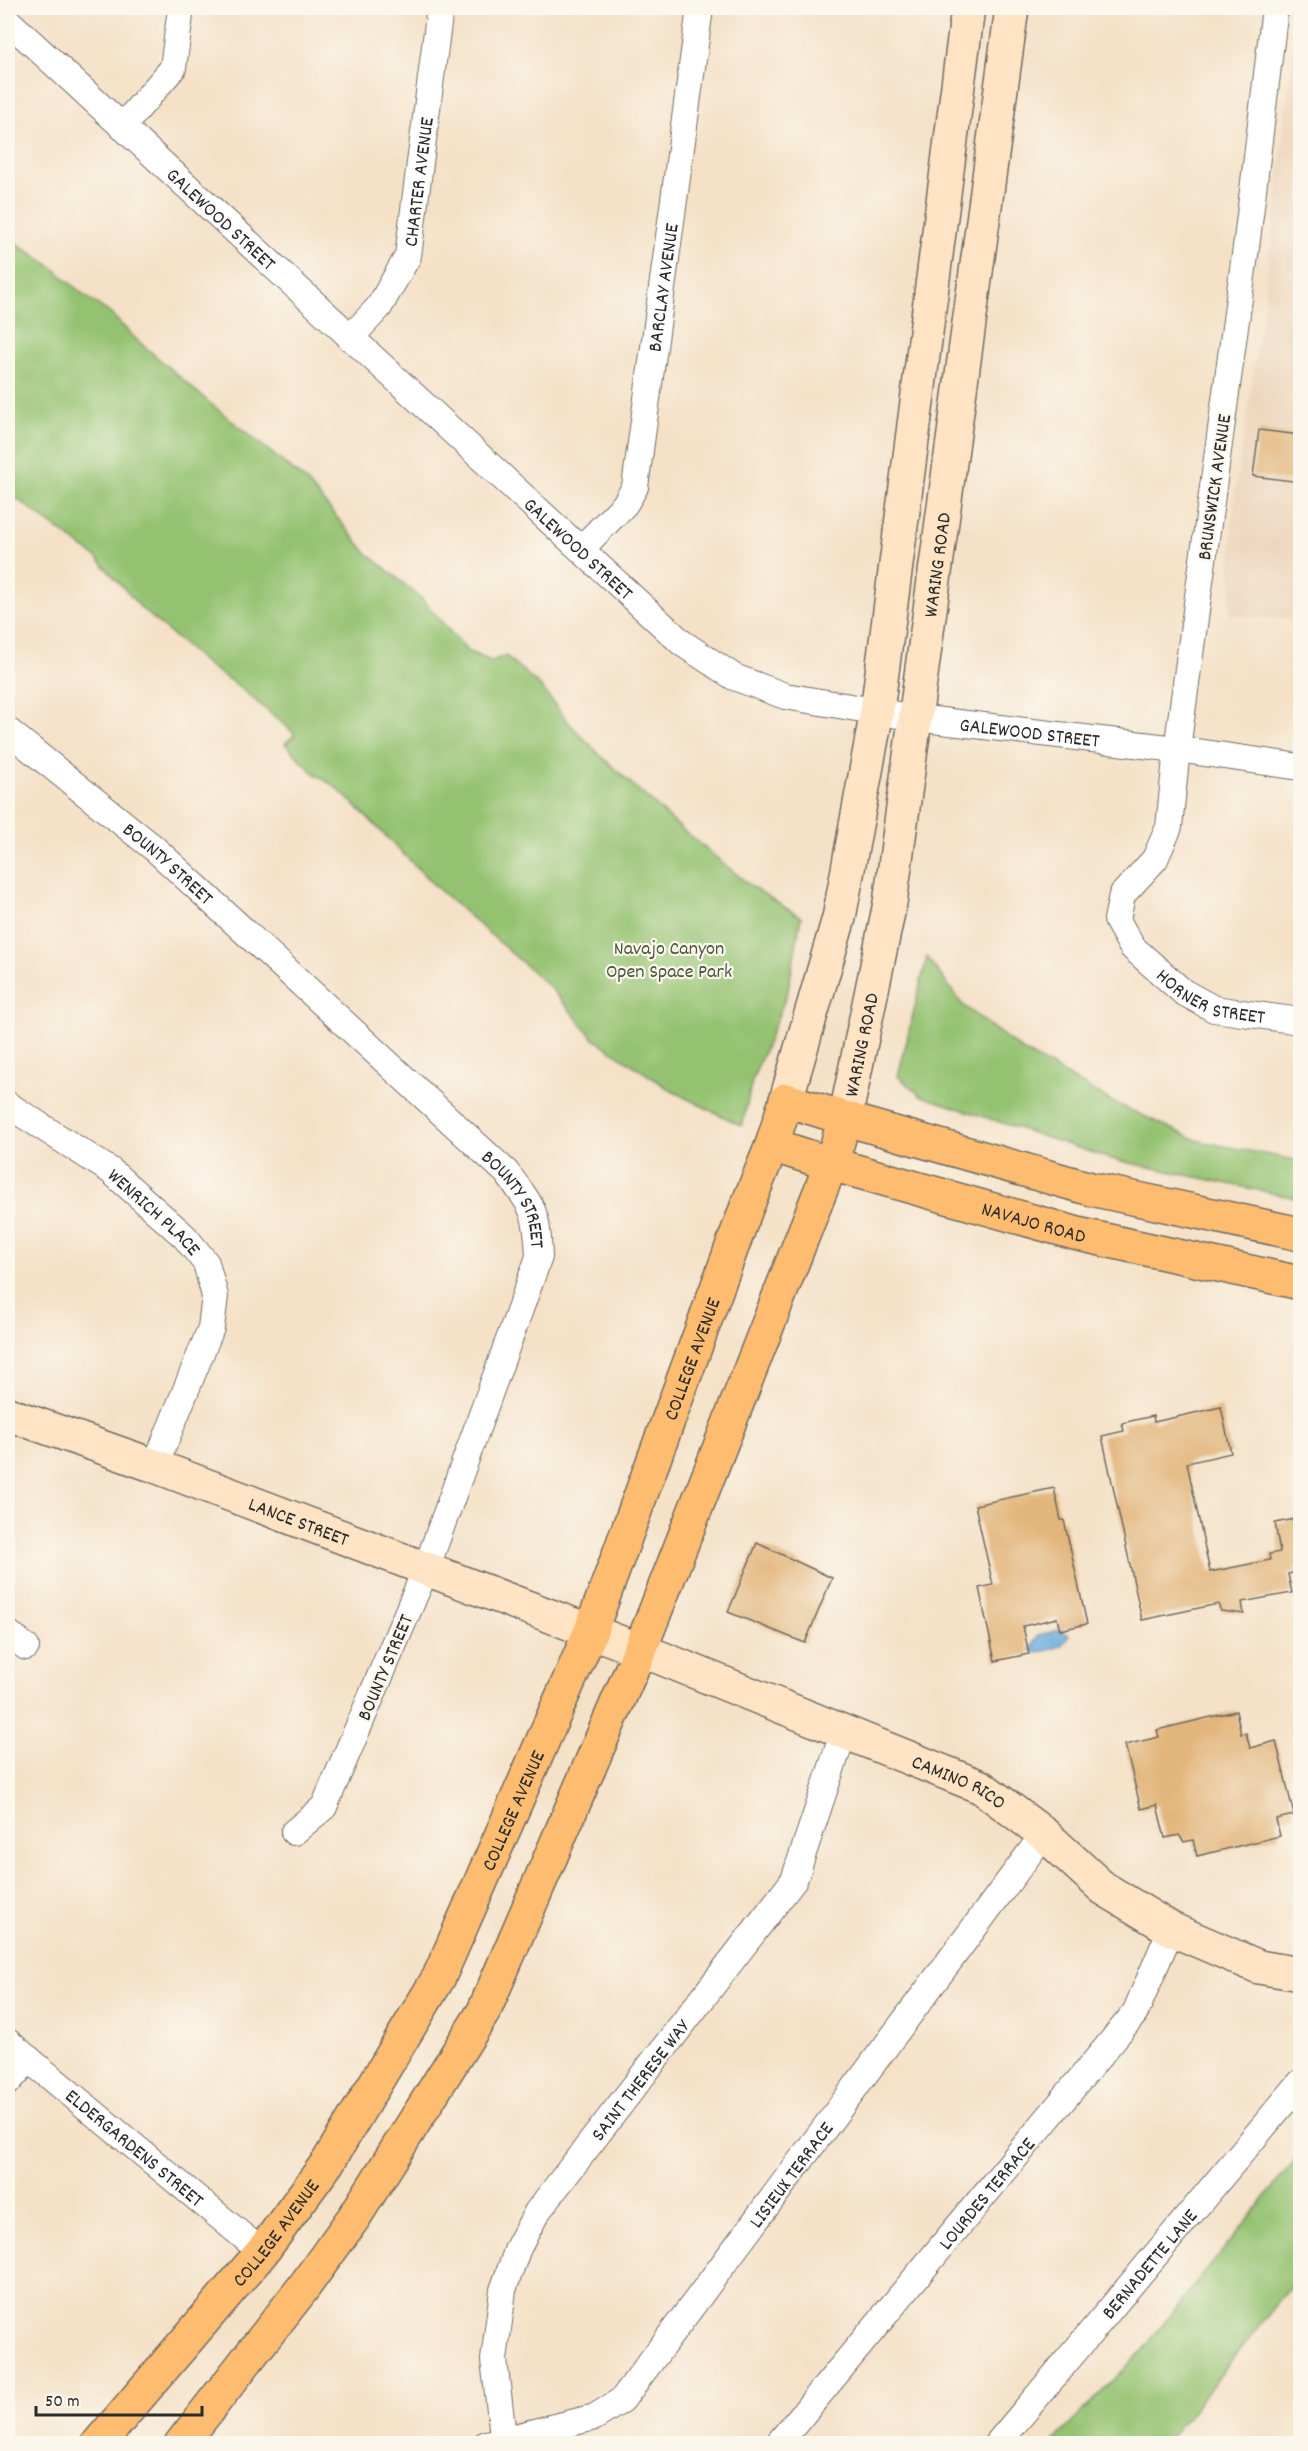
<svg xmlns="http://www.w3.org/2000/svg" width="1308" height="2451" viewBox="0 0 1308 2451" font-family="Dekko,sans-serif">
	<style>
		.built { fill: #ecd3b9 }
		.green { fill: #94c271; stroke: #60764e; stroke-width: 1.5 }
		.water { fill: #66aadb; stroke: #486a83; stroke-width: 1.5 }
		.building { fill: #e2b57b }
		.lines { fill: none; stroke-linecap: round; stroke-linejoin: round }
		.street-casing { stroke: #716b62; stroke-width: 28 }
		.secondary-casing { stroke: #716b62; stroke-width: 36 }
		.primary-casing { stroke: #716b62; stroke-width: 36 }
		.street { stroke: #fff; stroke-width: 26 }
		.secondary { stroke: #fee4c5; stroke-width: 33 }
		.primary { stroke: #fdbc6f; stroke-width: 33 }
		.labels { text-anchor: middle; stroke-width: 4.5; stroke-linejoin: round; paint-order: stroke }
		.street-label { font-size: 20px; fill: #2b2b2b; stroke: #fbf7ec }
		.park-label { font-size: 20px; fill: #4a5840; stroke: #fbf7ec }
	</style>
	<rect width="100%" height="100%" fill="#fbf7ec"/>
	<filter id="ink" filterUnits="userSpaceOnUse"><feTurbulence type="fractalNoise" baseFrequency=".0167" numOctaves="2"/><feDisplacementMap in="SourceGraphic" scale="12" xChannelSelector="R" yChannelSelector="G"/><feConvolveMatrix kernelMatrix="1 2 1 2 8 2 1 2 1" color-interpolation-filters="sRGB"/></filter>
	<filter id="wash" filterUnits="userSpaceOnUse"><feTurbulence type="fractalNoise" baseFrequency=".008" numOctaves="4" result="noise"/><feDisplacementMap in="SourceGraphic" scale="24" xChannelSelector="R" yChannelSelector="G"/><feGaussianBlur stdDeviation="1.35" result="paint"/><feColorMatrix in="noise" values="0 0 0 0 0 0 0 0 0 0 0 0 0 0 0 0 0 1.4 0 .05"/><feComposite in="paint" operator="in"/></filter>
	<g filter="url(#wash)">
		<rect width="100%" height="100%" fill="#f4e1c7"/>
		<path class="built" d="M1298,8H1300V620L1230,615L1232,513L1264,302Z"/>
		<g class="green">
			<path d="M8,238L51,266L85,296L110,313L137,340L211,404L306,481L367,553L421,598L467,651L491,661L506,656L541,687L568,722L600,755L677,825L752,887L801,917L788,991L752,1081L742,1126L672,1091L594,1039L550,987L435,886L365,815L334,786L315,774L285,744L295,734L238,686L207,665L142,609L97,558L8,492Z"/>
			<path d="M927,957L963,1005L1022,1050L1113,1102L1199,1141L1300,1161V1199L1111,1159L921,1096L898,1076Z"/>
			<path d="M1300,2154V2275L1166,2443H1052L1141,2352Z"/>
		</g>
		<path class="water" d="M1060,1630L1069,1635C1065,1647 1041,1656 1030,1649L1039,1635Z"/>
		<g id="blocks">
			<g class="building">
				<path d="M1259,430L1300,435V482L1253,476Z"/>
				<path d="M1221,1407L1231,1453L1187,1463L1210,1572L1270,1560L1269,1554L1280,1552L1275,1523L1300,1518V1566L1295,1567L1296,1572L1288,1574L1292,1593L1242,1602L1244,1614L1221,1611L1218,1604L1142,1620L1102,1436L1124,1431L1122,1423L1153,1416L1154,1422Z"/>
				<path d="M1054,1488L1061,1520H1064L1087,1624L1060,1630L1057,1618L1023,1626L1029,1654L995,1661L979,1588L993,1585L975,1505Z"/>
				<path d="M757,1543L832,1578L805,1643L728,1612Z"/>
				<path d="M1236,1711L1241,1734L1246,1733L1250,1748L1276,1741L1294,1815L1276,1819L1280,1836L1197,1856L1193,1840L1184,1842L1179,1835L1165,1838L1157,1805L1141,1809L1125,1745L1159,1737L1157,1730Z"/>
			</g>
		</g>
	</g>
	<g filter="url(#ink)">
		<use href="#blocks" fill-opacity="0" stroke="#716b62" stroke-width="1.5"/>
		<g class="lines">
			<g class="street-casing">
				<g id="street">
					<path id="s1" d="M1275,8L1247,240L1177,749L1169,827L1155,859L1122,895L1117,920L1132,947L1183,992L1214,1009L1300,1021"/>
					<path id="s2" d="M8,21L682,643L734,677L785,696L916,718L1177,749L1300,767"/>
					<path d="M122,127L173,68L181,8"/>
					<path id="s3" d="M350,338L379,307L408,256L440,8"/>
					<path id="s4" d="M581,549L625,504L635,487L700,8"/>
					<path id="s5" d="M8,731L155,849L506,1172C534,1208 537,1211 539,1257L426,1569L324,1807L294,1832"/>
					<path id="s6" d="M8,1105L111,1171L185,1237L206,1263L215,1296L211,1328L155,1466"/>
					<path d="M8,1633L26,1647"/>
					<path id="s7" d="M8,2042L262,2252"/>
					<path d="M8,2082L29,2059"/>
					<path id="s8" d="M486,2444L595,2417L622,2400L1044,1834"/>
					<path id="s9" d="M504,2444L494,2360L503,2290L518,2248L537,2212L794,1880L844,1731"/>
					<path id="s10" d="M778,2444L1135,2013L1171,1929"/>
					<path id="s11" d="M997,2444L1300,2083"/>
				</g>
			</g>
			<g class="secondary-casing">
				<g id="secondary">
					<path d="M786,1100L839,918L877,711L968,8"/>
					<path id="s12" d="M845,1119L890,903L1012,8"/>
					<path id="s13" d="M8,1414L155,1466L661,1658L981,1787L1044,1834L1103,1888L1171,1929L1259,1967L1300,1974"/>
				</g>
			</g>
			<g class="primary-casing">
				<g id="primary">
					<path id="s14" d="M772,1145L831,1164L1078,1234L1300,1283"/>
					<path id="s15" d="M98,2444L262,2252L328,2162L439,1977L590,1633L746,1209L772,1145L786,1100L863,1124L1091,1189L1300,1234"/>
					<path d="M181,2444L303,2288L355,2216L484,2011L640,1650L831,1164L845,1119"/>
				</g>
			</g>
			<use href="#street" class="street"/>
			<use href="#secondary" class="secondary"/>
			<use href="#primary" class="primary"/>
		</g>
	</g>
	<g class="labels">
		<g class="street-label">
			<text dy="7" stroke="none"><textPath href="#s3" startOffset="176">CHARTER AVENUE</textPath></text>
			<text dy="7" stroke="none"><textPath href="#s2" startOffset="291">GALEWOOD STREET</textPath></text>
			<text dy="7" stroke="none"><textPath href="#s4" startOffset="284">BARCLAY AVENUE</textPath></text>
			<text transform="translate(1213 487) rotate(-82)" y="7">BRUNSWICK AVENUE</text>
			<text dy="7" stroke="none"><textPath href="#s2" startOffset="777">GALEWOOD STREET</textPath></text>
			<text dy="7" stroke="none"><textPath href="#s12" startOffset="562">WARING ROAD</textPath></text>
			<text dy="7" stroke="none"><textPath href="#s2" startOffset="1281">GALEWOOD STREET</textPath></text>
			<text dy="7" stroke="none"><textPath href="#s5" startOffset="208">BOUNTY STREET</textPath></text>
			<text dy="7" stroke="none"><textPath href="#s1" startOffset="1062">HORNER STREET</textPath></text>
			<text dy="7" stroke="none"><textPath href="#s12" startOffset="76">WARING ROAD</textPath></text>
			<text dy="7" stroke="none"><textPath href="#s5" startOffset="694">BOUNTY STREET</textPath></text>
			<text dy="7" stroke="none"><textPath href="#s6" startOffset="182">WENRICH PLACE</textPath></text>
			<text dy="7" stroke="none"><textPath href="#s14" startOffset="273">NAVAJO ROAD</textPath></text>
			<text dy="7" stroke="none"><textPath href="#s15" startOffset="1248">COLLEGE AVENUE</textPath></text>
			<text dy="7" stroke="none"><textPath href="#s13" startOffset="310">LANCE STREET</textPath></text>
			<text transform="translate(384 1667) rotate(-67)" y="7">BOUNTY STREET</text>
			<text dy="7" stroke="none"><textPath href="#s13" startOffset="1020">CAMINO RICO</textPath></text>
			<text dy="7" stroke="none"><textPath href="#s15" startOffset="762">COLLEGE AVENUE</textPath></text>
			<text dy="7" stroke="none"><textPath href="#s9" startOffset="408">SAINT THERESE WAY</textPath></text>
			<text dy="7" stroke="none"><textPath href="#s7" startOffset="165">ELDERGARDENS STREET</textPath></text>
			<text dy="7" stroke="none"><textPath href="#s8" startOffset="426">LISIEUX TERRACE</textPath></text>
			<text dy="7" stroke="none"><textPath href="#s10" startOffset="326">LOURDES TERRACE</textPath></text>
			<text dy="7" stroke="none"><textPath href="#s15" startOffset="276">COLLEGE AVENUE</textPath></text>
			<text dy="7" stroke="none"><textPath href="#s11" startOffset="236">BERNADETTE LANE</textPath></text>
		</g>
		<g class="park-label">
			<text x="669" y="954">Navajo Canyon<tspan x="669" dy="23">Open Space Park</tspan></text>
		</g>
	</g>
	<rect width="1308" height="2451" fill="none" stroke="#fbf7ec" stroke-width="30"/>
	<path d="M36 2406v9h166v-9" fill="none" stroke="#2b2b2b" stroke-width="3"/>
	<text x="45" y="2406" font-size="18" fill="#2b2b2b" stroke="#fbf7ec" stroke-width="4.5" paint-order="stroke">50 m</text>
</svg>
